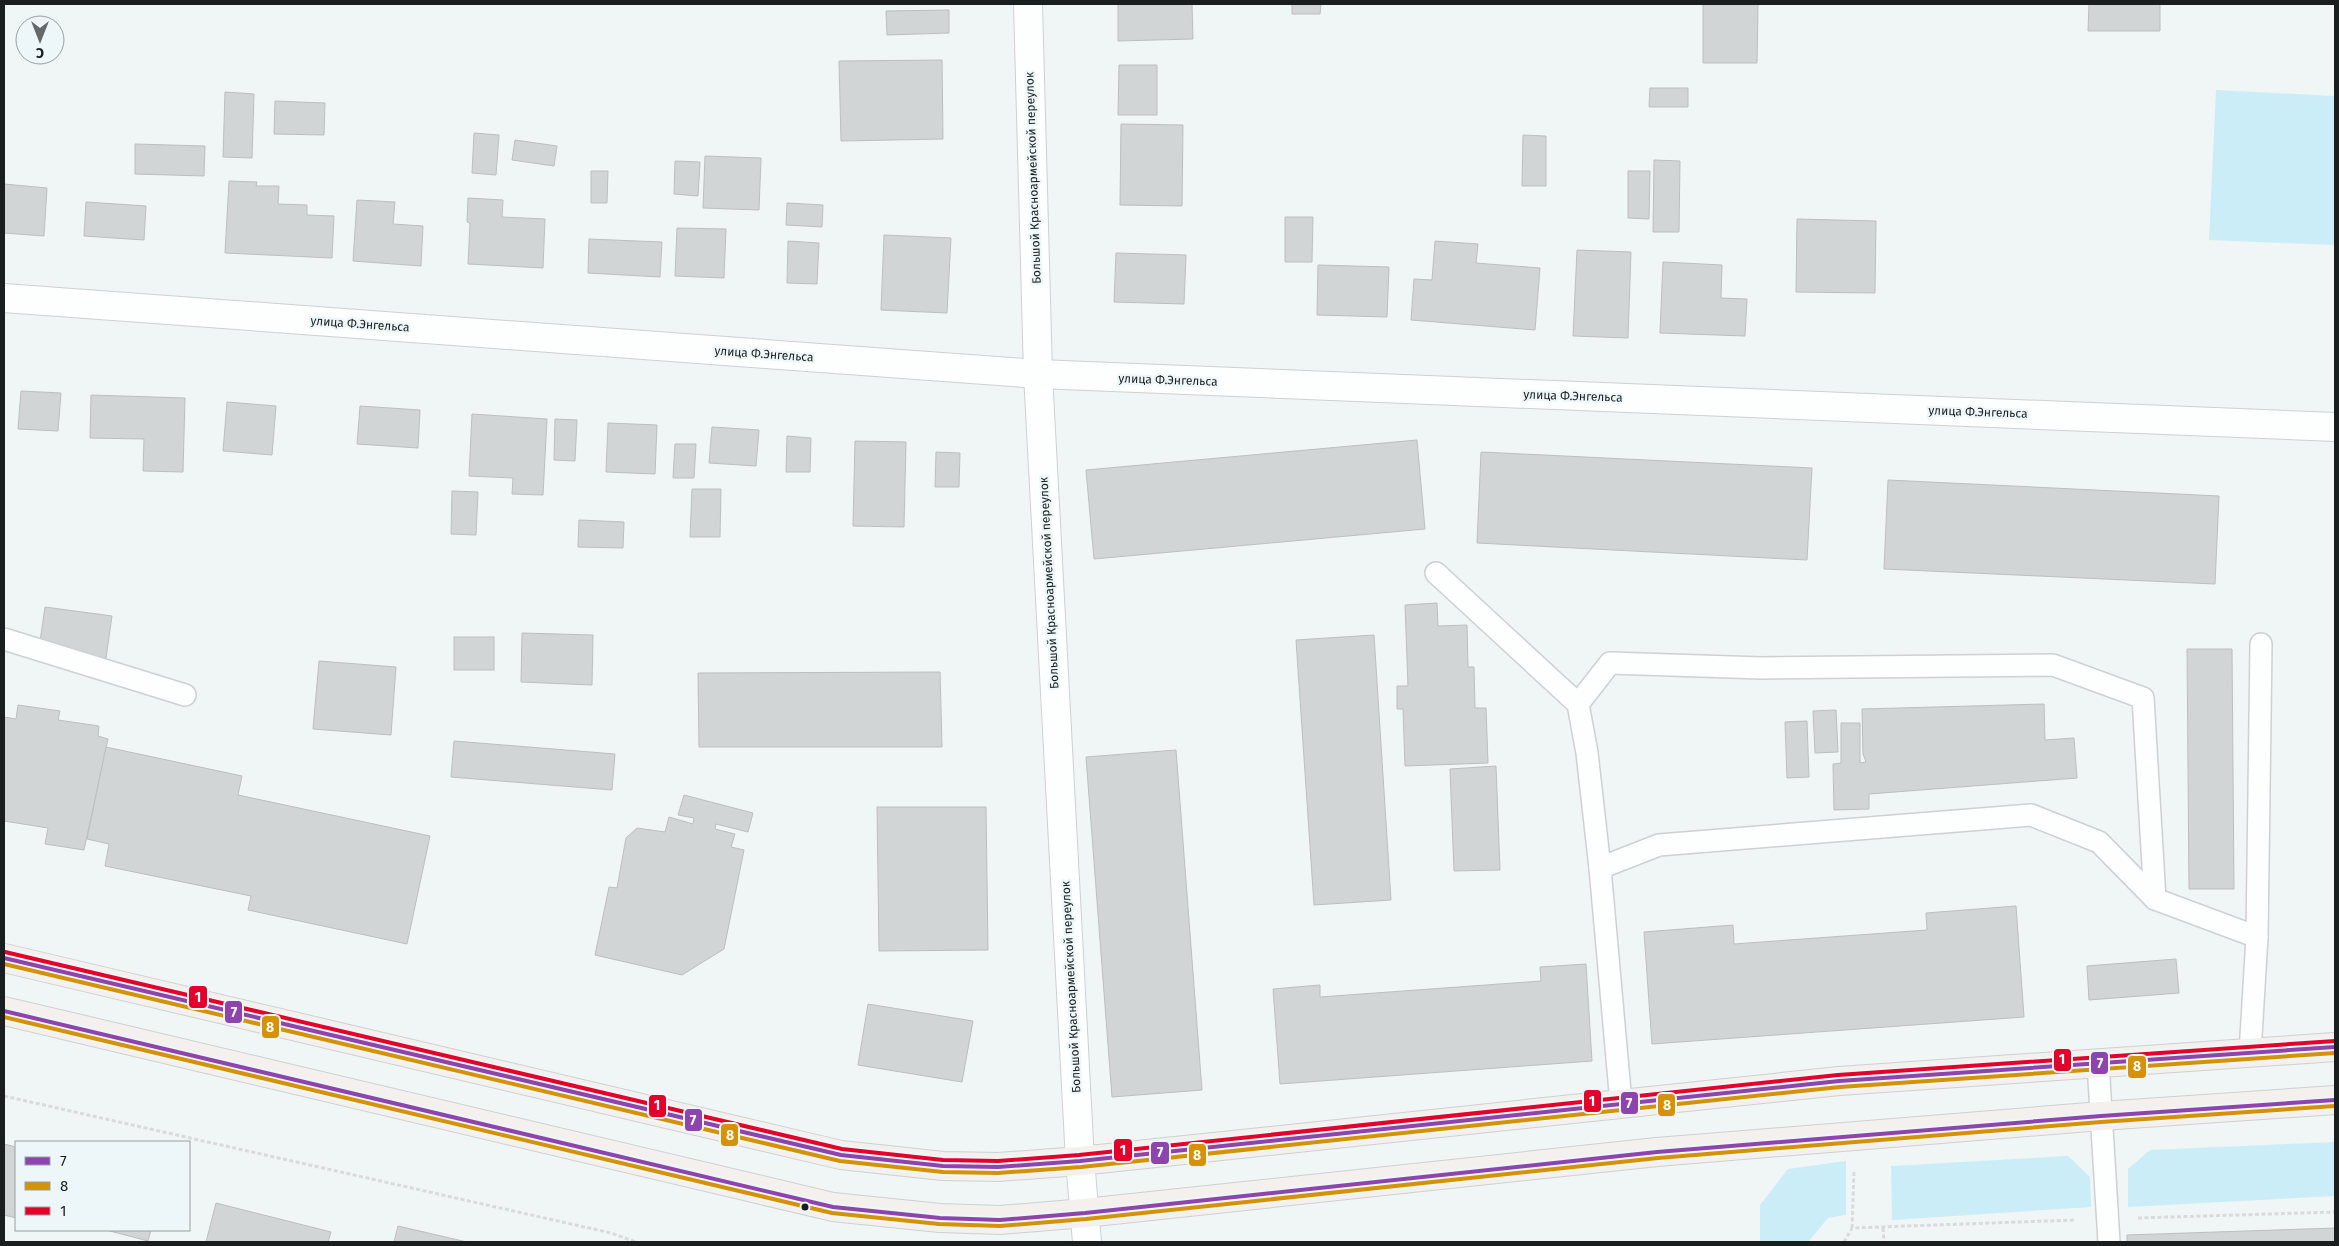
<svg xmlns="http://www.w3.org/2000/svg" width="2339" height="1246" viewBox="0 0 2339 1246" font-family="'Fira Sans',sans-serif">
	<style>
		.green { fill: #caedf7 }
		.building { fill: #d1d5d6; stroke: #bbbfc0 }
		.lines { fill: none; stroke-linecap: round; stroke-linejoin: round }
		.service-casing { stroke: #cdd1d2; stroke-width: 24 }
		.minor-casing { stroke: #cdd1d2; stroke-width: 30 }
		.secondary-casing { stroke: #cdd1d2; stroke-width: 30 }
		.path { stroke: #d9dbdb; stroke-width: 3; stroke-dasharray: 4 2.5; stroke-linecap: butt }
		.service { stroke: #fdfefe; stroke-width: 21 }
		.minor { stroke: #fdfefe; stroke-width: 28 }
		.secondary { stroke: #f3f0ee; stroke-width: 28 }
		.bus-1-casing { stroke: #edf6f8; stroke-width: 8 }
		.bus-2-casing { stroke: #edf6f8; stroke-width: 8 }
		.bus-3-casing { stroke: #edf6f8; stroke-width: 8 }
		.bus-1 { stroke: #8e44ad; stroke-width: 4 }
		.bus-2 { stroke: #d69205; stroke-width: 4 }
		.bus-3 { stroke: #e4002b; stroke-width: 4 }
		.bus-dot { fill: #1b1e1f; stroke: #edf6f8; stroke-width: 2 }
		.labels { text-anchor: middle; stroke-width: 4.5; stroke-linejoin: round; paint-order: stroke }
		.street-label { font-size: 12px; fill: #1b1e1f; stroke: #edf6f8 }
		.line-badge { stroke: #edf6f8; stroke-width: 2 }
		.badge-label { font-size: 14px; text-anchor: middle; font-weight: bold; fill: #fff }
	</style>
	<rect width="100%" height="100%" fill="#f0f5f5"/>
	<g class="green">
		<path d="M2216,90L2335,96V245L2209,240Z"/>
		<path d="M2335,1142V1196L2128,1207V1169L2150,1150Z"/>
		<path d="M2068,1156L2090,1177L2091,1207L1892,1220L1891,1166Z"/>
		<path d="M1846,1161V1215L1828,1218L1808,1242H1760V1205L1788,1169Z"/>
	</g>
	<g class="building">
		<path d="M1118,4H1192L1193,39L1118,41Z"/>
		<path d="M1292,4H1321L1320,14H1292Z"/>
		<path d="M1703,4H1758L1757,63H1703Z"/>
		<path d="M2089,4H2160V31H2088Z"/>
		<path d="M949,10V33L887,35L886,11Z"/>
		<path d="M942,60L943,139L841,141L839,61Z"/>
		<path d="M1119,65H1157V115H1118Z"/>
		<path d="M1650,88H1688V107H1649Z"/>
		<path d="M225,92L254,94L252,158L223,157Z"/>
		<path d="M275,101L325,103L324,135L274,134Z"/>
		<path d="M1121,124L1183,125L1182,206L1120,205Z"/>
		<path d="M474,133L499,135L496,175L472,173Z"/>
		<path d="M1523,135L1546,136V186H1522Z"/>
		<path d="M515,140L557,146L554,166L512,160Z"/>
		<path d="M135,144L205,146L204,176L135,174Z"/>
		<path d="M705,156L761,158L759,210L703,208Z"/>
		<path d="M1654,160L1680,161L1679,232H1653Z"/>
		<path d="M675,161L700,162L698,196L674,194Z"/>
		<path d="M591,171H608L607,203H591Z"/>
		<path d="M1628,171H1650L1649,219L1628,218Z"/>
		<path d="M229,181L257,182L256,186H279L278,204L307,205V215L334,216L332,258L225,253Z"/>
		<path d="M4,184L47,188L44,236L4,233Z"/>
		<path d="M468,198L503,200L502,217L545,219L543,268L468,264L470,223L467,222Z"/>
		<path d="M357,200L395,202L393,224L423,226L421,266L353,261Z"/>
		<path d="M86,202L146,206L144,240L84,236Z"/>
		<path d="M787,203L823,205L822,227L786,225Z"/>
		<path d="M1285,217H1313L1312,262H1285Z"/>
		<path d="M1797,219L1876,221L1875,293L1796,292Z"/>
		<path d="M677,228L726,229L724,278L675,276Z"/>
		<path d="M884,235L951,238L947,313L881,310Z"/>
		<path d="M589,239L662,242L660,277L588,273Z"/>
		<path d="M788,241L819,243L817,284L787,283Z"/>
		<path d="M1435,241L1478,244L1476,263L1540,268L1535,330L1411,320L1414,279L1432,280Z"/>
		<path d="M1577,250L1631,252L1628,338L1573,336Z"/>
		<path d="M1116,253L1186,255L1184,304L1114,302Z"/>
		<path d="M1663,262L1722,265L1721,298L1747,299L1745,336L1660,333Z"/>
		<path d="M1318,265L1389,267L1387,317L1317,315Z"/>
		<path d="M21,391L61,393L58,431L18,429Z"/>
		<path d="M91,395L185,398L183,472L143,471L144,439L90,438Z"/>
		<path d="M227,402L276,406L272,455L223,451Z"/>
		<path d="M360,406L420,410L418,448L357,444Z"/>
		<path d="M472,414L547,419L543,495L512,494L513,478L469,476Z"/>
		<path d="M555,419L577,420L575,461L554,460Z"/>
		<path d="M608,423L657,425L655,474L606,472Z"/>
		<path d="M712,427L759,430L756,466L709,463Z"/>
		<path d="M787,436L811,438L810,472H786Z"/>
		<path d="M1417,440L1425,529L1094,559L1086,470Z"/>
		<path d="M855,441L906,442L904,527L853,526Z"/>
		<path d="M675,444H696L694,478H673Z"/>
		<path d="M936,452L960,453L959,487H935Z"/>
		<path d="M1481,452L1812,468L1807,560L1477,543Z"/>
		<path d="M1888,480L2219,496L2215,584L1884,569Z"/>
		<path d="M692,489H721L720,537H690Z"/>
		<path d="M452,491L478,492L476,535L451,534Z"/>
		<path d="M579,520L624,522L623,548L578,547Z"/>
		<path d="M1437,603L1438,626L1467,625L1468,667H1474L1475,708H1486L1488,763L1405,766L1403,709H1397V686H1408L1405,605Z"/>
		<path d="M45,607L112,616L106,658L39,648Z"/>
		<path d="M522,633L593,635L592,685L521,682Z"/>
		<path d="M1374,635L1391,900L1314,905L1296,640Z"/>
		<rect x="454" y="637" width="40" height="33"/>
		<path d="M2187,649H2232L2234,889H2189Z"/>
		<path d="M319,661L396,667L391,735L313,729Z"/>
		<path d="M940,672L942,747H699L698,673Z"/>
		<path d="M2044,704L2045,740L2074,738L2077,778L1869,794V809L1834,810L1833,764L1841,763V723H1860V763L1866,762L1863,754L1862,709Z"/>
		<path d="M18,705L60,711L58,720L99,726L98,736L108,739L84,850L45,844L48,828L4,821V717L16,719Z"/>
		<path d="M1836,710L1838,752L1815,753L1813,711Z"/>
		<path d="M1807,721L1809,777L1787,778L1785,722Z"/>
		<path d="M454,741L615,754L612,790L451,777Z"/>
		<path d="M106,747L242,776L238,795L430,836L407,944L248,910L251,896L105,866L109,844L87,839Z"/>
		<path d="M1176,750L1202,1090L1112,1097L1086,757Z"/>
		<path d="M1496,766L1500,870L1454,871L1450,769Z"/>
		<path d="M684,795L753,813L748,832L716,824L715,829L735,834L731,847L744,850L724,949L682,975L595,955L609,887L617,888L626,838L637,828L665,832L669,817L693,824L694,818L678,815Z"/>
		<path d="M877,807H986L988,950L879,951Z"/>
		<path d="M2016,906L2024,1017L1652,1044L1644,932L1733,925L1734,944L1927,930L1926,913Z"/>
		<path d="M2176,959L2179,993L2089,1000L2087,966Z"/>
		<path d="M1586,964L1592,1061L1280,1084L1273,989L1320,985V997L1541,981L1540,967Z"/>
		<path d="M868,1004L973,1021L962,1082L858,1065Z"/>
		<path d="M4,1144L16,1147V1218L4,1215Z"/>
		<path d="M216,1203L331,1232L328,1242H206Z"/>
		<path d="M398,1226L467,1242H394Z"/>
		<path d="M2335,1228V1242H2127V1235Z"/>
		<path d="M106,1230H151L148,1241Z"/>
	</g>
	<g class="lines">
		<g class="service-casing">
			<g id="service">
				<path d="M1436,573L1578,704L1587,753L1600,868L1621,1103"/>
				<path d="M4,639L185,695"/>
				<path d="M1578,704L1610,663L1761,668L2053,665L2143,698L2155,899"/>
				<path d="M1600,868L1659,845L2031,815L2099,842L2155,899L2257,937"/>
				<path d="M2250,1053L2257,937L2261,644"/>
				<path d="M2098,1063L2109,1242"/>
			</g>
		</g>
		<g class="minor-casing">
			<g id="minor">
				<path d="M1028,4L1038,374L1080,1161L1087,1242"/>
				<path d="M4,298L1038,374L2335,427"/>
			</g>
		</g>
		<g class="secondary-casing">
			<g id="secondary">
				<path d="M4,958L841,1155L943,1166L998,1167L1080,1161L1839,1081L2335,1047"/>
				<path d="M4,1011L833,1207L940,1218L1000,1220L1085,1213L1657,1152L2101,1116L2335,1100"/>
			</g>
		</g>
		<g class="path">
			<path d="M4,1096L611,1233L636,1242"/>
			<path d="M2138,1218L2335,1212"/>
			<path d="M1852,1228L1854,1171"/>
			<path d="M1883,1228L1884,1242"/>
			<path d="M1844,1242L1852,1228L2075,1220"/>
		</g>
		<use href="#service" class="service"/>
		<use href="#minor" class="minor"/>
		<use href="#secondary" class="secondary"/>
		<g class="bus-1-casing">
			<g id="bus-1">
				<path d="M4,958L841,1155L943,1166L998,1167L1080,1161L1839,1081L2335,1047"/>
				<path d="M4,1011L833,1207L940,1218L1000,1220L1085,1213L1657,1152L2101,1116L2335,1100"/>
			</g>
		</g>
		<g class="bus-2-casing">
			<g id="bus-2">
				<path d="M4,964L840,1161L943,1172L998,1173L1081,1167L1840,1087L2335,1053"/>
				<path d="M4,1017L832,1213L939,1224L1000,1226L1086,1219L1658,1158L2101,1122L2335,1106"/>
			</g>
		</g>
		<g class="bus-3-casing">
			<path id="bus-3" d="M5,952L842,1149L943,1160L998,1161L1079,1155L1838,1075L2335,1041"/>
		</g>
		<use href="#bus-1" class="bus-1"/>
		<use href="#bus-2" class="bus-2"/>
		<use href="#bus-3" class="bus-3"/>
	</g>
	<circle class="bus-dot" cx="805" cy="1207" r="4.5"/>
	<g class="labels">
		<g class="street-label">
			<text transform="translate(1033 178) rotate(-92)" y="4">Большой Красноармейской переулок</text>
			<text transform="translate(360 324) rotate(4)" y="4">улица Ф.Энгельса</text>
			<text transform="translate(764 354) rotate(4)" y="4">улица Ф.Энгельса</text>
			<text transform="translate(1168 380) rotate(2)" y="4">улица Ф.Энгельса</text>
			<text transform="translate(1573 396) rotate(2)" y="4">улица Ф.Энгельса</text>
			<text transform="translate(1978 412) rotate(2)" y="4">улица Ф.Энгельса</text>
			<text transform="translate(1049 583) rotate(-93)" y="4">Большой Красноармейской переулок</text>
			<text transform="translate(1071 987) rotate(-93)" y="4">Большой Красноармейской переулок</text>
		</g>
	</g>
	<g class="line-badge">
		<rect x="188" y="985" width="20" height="24" rx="5" fill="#e4002b"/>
		<rect x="224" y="1000" width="19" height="24" rx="5" fill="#8e44ad"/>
		<rect x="261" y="1015" width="19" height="24" rx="5" fill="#d69205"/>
		<rect x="2053" y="1048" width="19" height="24" rx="5" fill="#e4002b"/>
		<rect x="2090" y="1051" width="19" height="24" rx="5" fill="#8e44ad"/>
		<rect x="2127" y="1055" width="20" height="24" rx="5" fill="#d69205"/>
		<rect x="1583" y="1089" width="19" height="24" rx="5" fill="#e4002b"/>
		<rect x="1620" y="1091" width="19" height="24" rx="5" fill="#8e44ad"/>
		<rect x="1657" y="1093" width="19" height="24" rx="5" fill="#d69205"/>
		<rect x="648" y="1094" width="19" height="24" rx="5" fill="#e4002b"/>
		<rect x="684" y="1108" width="19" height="24" rx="5" fill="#8e44ad"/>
		<rect x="720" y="1123" width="19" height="24" rx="5" fill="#d69205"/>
		<rect x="1113" y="1138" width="20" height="24" rx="5" fill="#e4002b"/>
		<rect x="1150" y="1141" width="20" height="24" rx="5" fill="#8e44ad"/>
		<rect x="1188" y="1143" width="19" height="24" rx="5" fill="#d69205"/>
	</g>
	<g class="badge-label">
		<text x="198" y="1002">1</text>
		<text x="234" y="1017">7</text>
		<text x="270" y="1032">8</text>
		<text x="2062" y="1064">1</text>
		<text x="2100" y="1068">7</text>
		<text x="2137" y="1071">8</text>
		<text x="1592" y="1106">1</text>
		<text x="1629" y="1108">7</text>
		<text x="1667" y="1110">8</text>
		<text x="657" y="1110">1</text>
		<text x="693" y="1125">7</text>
		<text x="730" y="1140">8</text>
		<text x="1123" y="1155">1</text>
		<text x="1160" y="1157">7</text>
		<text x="1197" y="1160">8</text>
	</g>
	<rect width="2339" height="1246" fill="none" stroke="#1b1e1f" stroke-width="10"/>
	<rect x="15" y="1141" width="175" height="90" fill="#edf6f8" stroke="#99a0a1"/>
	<rect x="25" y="1157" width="25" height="8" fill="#8e44ad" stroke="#99a0a1"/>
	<text x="60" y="1166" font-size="15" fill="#1b1e1f">7</text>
	<rect x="25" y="1182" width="25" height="8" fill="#d69205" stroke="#99a0a1"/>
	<text x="60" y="1191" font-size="15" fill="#1b1e1f">8</text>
	<rect x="25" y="1207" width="25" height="8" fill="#e4002b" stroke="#99a0a1"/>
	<text x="60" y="1216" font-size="15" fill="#1b1e1f">1</text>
	<g transform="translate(40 40) rotate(180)"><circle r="24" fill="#edf6f8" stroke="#99a0a1"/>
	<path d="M0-4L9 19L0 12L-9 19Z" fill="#66696a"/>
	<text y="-8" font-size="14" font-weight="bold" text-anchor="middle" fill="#1b1e1f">С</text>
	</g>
</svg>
